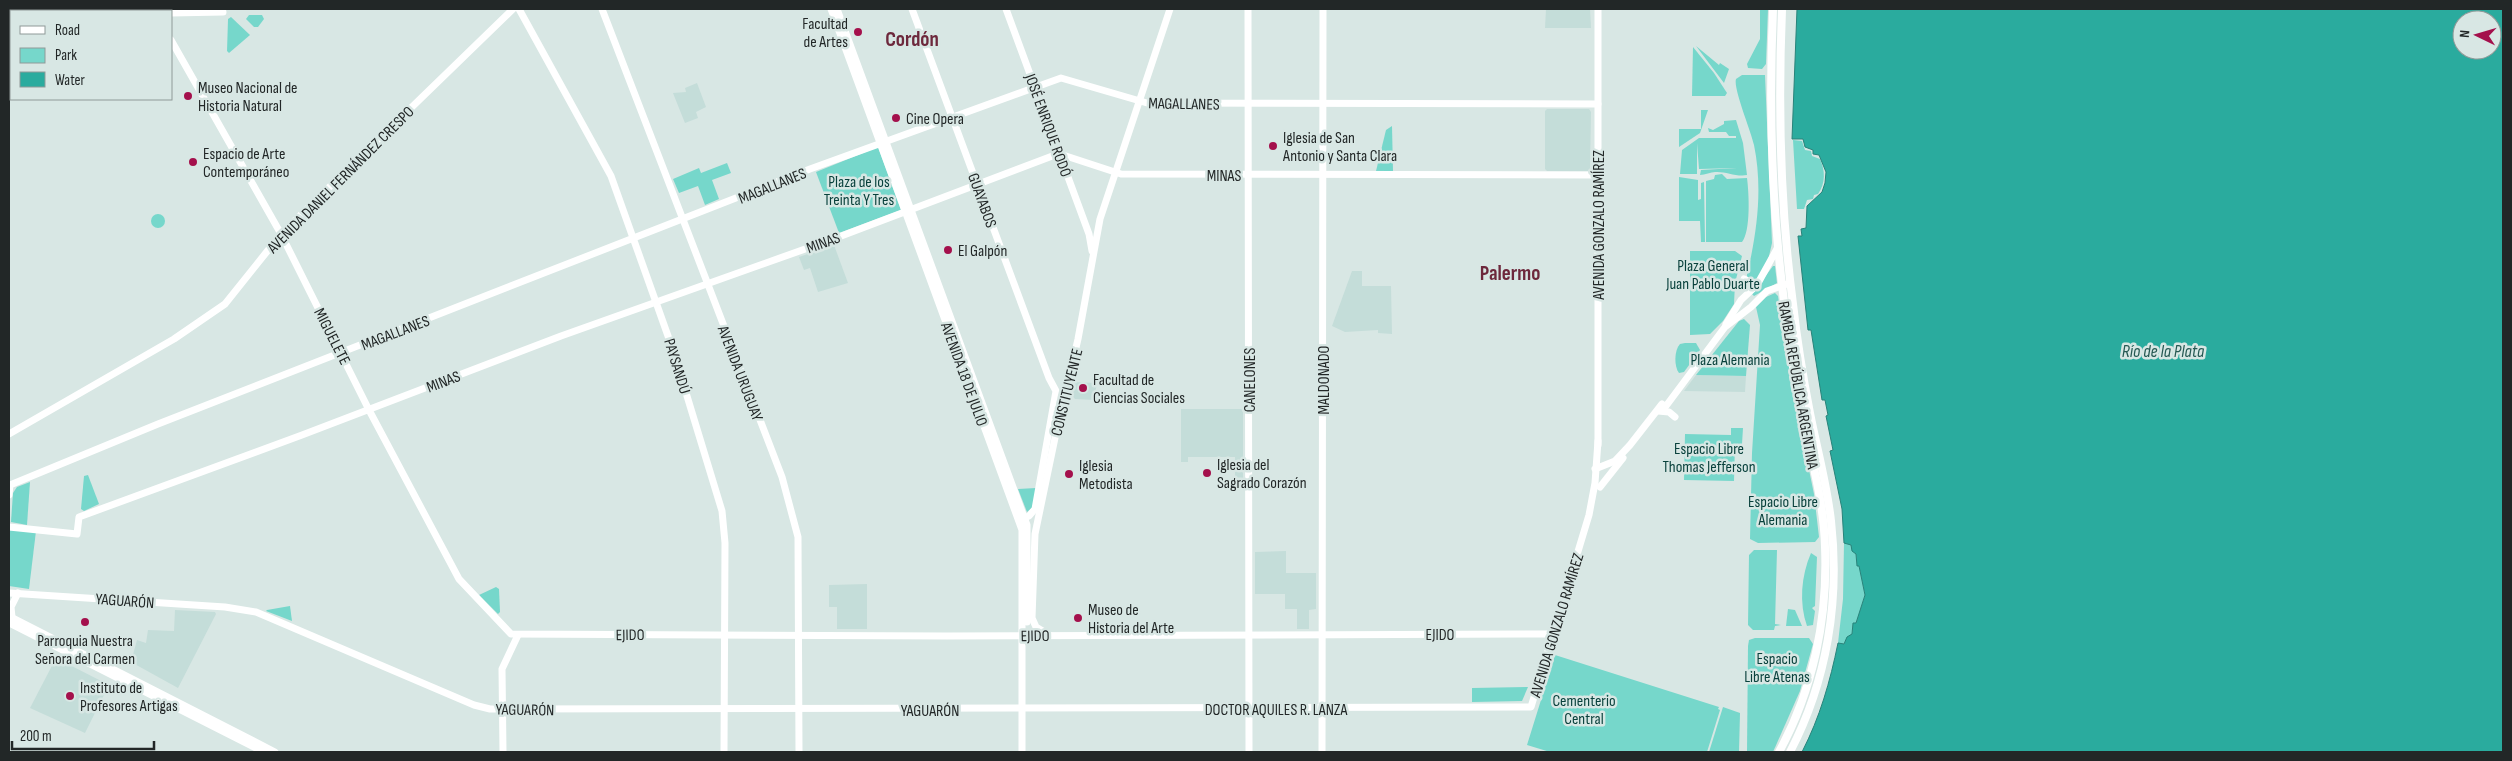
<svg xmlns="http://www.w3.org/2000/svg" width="2512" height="761" viewBox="0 0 2512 761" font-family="'Sofia Sans Condensed',sans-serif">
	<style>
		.built { fill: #c4ddd9 }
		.green { fill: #76d7cb }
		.water { fill: #2aab9e; stroke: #28837a; fill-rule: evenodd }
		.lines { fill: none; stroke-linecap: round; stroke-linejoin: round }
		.secondary { stroke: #fff; stroke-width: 7 }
		.primary { stroke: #fff; stroke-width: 8 }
		.poi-dot { fill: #a4104c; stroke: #d8e7e4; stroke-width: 2 }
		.labels { text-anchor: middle; stroke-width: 5; stroke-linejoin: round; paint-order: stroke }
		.poi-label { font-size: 16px; fill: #222727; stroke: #d8e7e4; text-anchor: start }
		.street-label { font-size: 16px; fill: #222727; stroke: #d8e7e4 }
		.park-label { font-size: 16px; fill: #09413c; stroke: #d8e7e4 }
		.water-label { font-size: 18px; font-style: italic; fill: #265953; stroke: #d8e7e4 }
		.district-label { font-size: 21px; font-weight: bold; fill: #6d283c; stroke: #d8e7e4 }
	</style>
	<rect width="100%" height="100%" fill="#d8e7e4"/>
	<g class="built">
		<path d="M1546,9H1590L1591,28H1545Z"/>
		<path d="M697,83L706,107L696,112L698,118L685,123L673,93L686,92L685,88Z"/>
		<path d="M1547,109H1589L1591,112L1590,168L1588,171H1547L1545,169V111Z"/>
		<path d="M834,245L848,283L818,292L810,268L804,270L799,257Z"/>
		<path d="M1352,271H1362V286H1391L1392,334L1378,333V330L1345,332L1332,326Z"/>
		<path d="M1696,375L1746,376L1745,392L1684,391Z"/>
		<path d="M1071,382L1097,383L1094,400L1075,399L1069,392Z"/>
		<path d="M1181,409H1243V482H1235V457H1188V462H1181Z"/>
		<path d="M1286,551V573H1316V609L1309,610V629H1297V609H1285V594H1255V552Z"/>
		<path d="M867,584V629H837V607H829V585Z"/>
		<path d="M175,610L215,612L216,614L178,688L131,662L137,640L146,643L148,630L174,631Z"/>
		<path d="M56,658L109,685L85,733L30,708Z"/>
	</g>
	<g class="green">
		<path d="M1760,9H1768L1766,64L1762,69L1748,68L1747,64L1760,39Z"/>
		<path d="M249,15H262L264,19L258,27H254L246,19Z"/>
		<path d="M231,17L250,35L229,53L227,51L228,19Z"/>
		<path d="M1696,46L1719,65L1720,63L1729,69L1724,83Z"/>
		<path d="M1693,47L1714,73L1727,93L1725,96H1692Z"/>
		<path d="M1765,75L1772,243L1767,265L1756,281L1747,278V275C1757,232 1763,189 1754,145C1751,131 1733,88 1736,79L1742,75Z"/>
		<path d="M1701,110H1708L1700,133L1679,147V129H1701Z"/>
		<path d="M1736,120L1743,143L1747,175C1736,177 1725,171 1715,172C1711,172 1705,175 1700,175L1701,170L1737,168L1699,169L1697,143V174H1680L1682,150L1699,138H1736V136H1729L1726,132H1709L1708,128L1713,130L1724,124V121Z"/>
		<path d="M1392,126L1393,171H1376L1386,130Z"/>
		<path d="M1793,140L1802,141L1805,150L1811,151L1812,156L1820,159C1825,170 1826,183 1818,194L1814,195L1813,199L1807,200L1804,209H1797Z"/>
		<path d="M878,147L901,210L839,233L816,172Z"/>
		<path d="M727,163L731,173L712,180L719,199L705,205L698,186L679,193L673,179L699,168L701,173Z"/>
		<path d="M1722,174L1727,179L1747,178C1749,193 1751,231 1742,242H1706V181L1714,179L1715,175Z"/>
		<path d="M1679,177L1698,180V200L1701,199V183L1704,182L1705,242H1701L1700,221H1679Z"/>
		<circle cx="158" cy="221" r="7"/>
		<path d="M1690,251H1735L1742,256L1735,283L1734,304L1723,321L1710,334L1690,335Z"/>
		<path d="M1773,266H1775L1777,283L1754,296L1752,294Z"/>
		<path d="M1775,293L1778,296L1793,393L1814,494L1819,537L1815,542L1758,543L1750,539L1752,453L1760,325L1756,307L1766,297Z"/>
		<path d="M1744,319L1750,325L1746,376L1696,375L1739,321Z"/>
		<path d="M1685,343H1696L1700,350L1684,372L1679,373C1674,367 1674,350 1680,344Z"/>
		<path d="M1731,428H1743L1742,444H1735L1734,481L1684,480L1685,434L1731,435Z"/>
		<path d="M88,475L99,504L84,511L81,509L84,476Z"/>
		<path d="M30,482L27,525L11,522L13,493L17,487Z"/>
		<path d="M1036,488L1033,507L1027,512L1018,489Z"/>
		<path d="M10,530L36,531L29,589L9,586Z"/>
		<path d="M1844,543L1852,545V550L1856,553L1857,565H1859L1865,595L1856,623H1853L1852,635L1843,644L1838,643L1843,599Z"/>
		<path d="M1754,550H1777L1775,624L1781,625L1775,626L1774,630H1753L1748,625L1749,555Z"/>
		<path d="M1811,553L1817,557L1815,606L1812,608L1815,611L1813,625L1807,626C1799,603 1801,576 1811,553Z"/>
		<path d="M496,587L499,589L500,612L498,614L479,595Z"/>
		<path d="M290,606L292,621L266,611L267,610Z"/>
		<path d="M1788,609L1795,610L1802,626H1786Z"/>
		<path d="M1755,638H1809L1813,644L1800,691L1773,752H1747L1748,646L1749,640Z"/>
		<path d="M1555,655L1719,707L1718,709L1720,710L1707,752H1550L1527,745Z"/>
		<path d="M1528,687L1522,701L1472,702V688Z"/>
		<path d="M1723,707L1740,713L1739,752H1709Z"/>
	</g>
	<path class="water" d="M1797,9H2503V752H1802C1820,717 1830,682 1838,643L1844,644L1847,637L1852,634L1853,623H1856L1865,595L1859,566H1857L1856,554L1852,551L1851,545L1844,543L1842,509L1830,451L1833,450L1826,416L1828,415L1825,400H1822L1811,330H1808L1798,236H1802L1801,229L1806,228L1807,206L1822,192L1825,183L1826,172L1819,155L1813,154V150L1805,147L1803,139H1792ZM2462,20H2492V50H2462Z"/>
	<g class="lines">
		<g class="secondary">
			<path d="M155,9L157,11"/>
			<path d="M519,9L611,176L673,350L722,511L725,543L724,752"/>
			<path d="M602,9L782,477L798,537L799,752"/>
			<path d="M831,9L1022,530V752"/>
			<path d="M837,9L1027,525V622"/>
			<path d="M912,9L1049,378L1056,391L1035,509L1029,516L1021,519"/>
			<path d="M1006,9L1089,234L1092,251"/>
			<path d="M1248,9L1249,752"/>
			<path d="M1598,9V445"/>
			<path d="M171,13L223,12"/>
			<path d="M9,18H11"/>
			<path d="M171,40L281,234L369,410L459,579L511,634L947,636L1552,634"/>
			<path d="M1744,279L1757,285"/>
			<path d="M1726,324L1741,300L1757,285L1778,247"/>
			<path d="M1661,408L1666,406L1725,327L1751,307L1767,291L1787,284"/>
			<path d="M1658,411L1669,412L1675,417"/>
			<path d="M9,434L174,339L225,304L281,234L513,9"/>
			<path d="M1595,469L1615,461L1630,445L1662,404"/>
			<path d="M1600,487L1623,458"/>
			<path d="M9,495L10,485L158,424L810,169L1061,78L1147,103L1598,104"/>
			<path d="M9,527L77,534L79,517L302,435L561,336L836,238L1055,155L1066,156L1121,174L1598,175"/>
			<path d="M9,593L225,607L256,612L474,705L490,709L1531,707L1589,515L1595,483L1598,441"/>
			<path d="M9,616L275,752"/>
			<path d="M12,617L11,607L18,593"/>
			<path d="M9,623L264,752"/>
			<path d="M1046,633L1036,627L1032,618L1035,534L1056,433L1078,339L1100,219L1170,9"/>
			<path d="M503,752L502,669L518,635"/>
			<path d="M1322,752L1323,9"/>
		</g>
		<g class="primary">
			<path d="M1773,9C1769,101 1771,194 1782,285C1787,328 1793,371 1801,413C1811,457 1824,502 1825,547C1828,618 1813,690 1779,752"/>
			<path d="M1782,9C1778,107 1780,206 1793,304C1797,340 1803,377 1810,413C1817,449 1827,484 1831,521C1840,601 1827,681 1790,752"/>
		</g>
	</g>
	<g class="poi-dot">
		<circle cx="858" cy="32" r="5"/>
		<circle cx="188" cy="96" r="5"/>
		<circle cx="896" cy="118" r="5"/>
		<circle cx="1273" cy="146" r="5"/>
		<circle cx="193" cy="162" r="5"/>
		<circle cx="948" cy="250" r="5"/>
		<circle cx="1083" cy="388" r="5"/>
		<circle cx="1207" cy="473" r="5"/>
		<circle cx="1069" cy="474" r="5"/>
		<circle cx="1078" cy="618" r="5"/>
		<circle cx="85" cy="622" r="5"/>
		<circle cx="70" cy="696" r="5"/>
	</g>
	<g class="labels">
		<g class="poi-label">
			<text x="848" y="29" text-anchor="end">Facultad<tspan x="848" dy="18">de Artes</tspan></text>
			<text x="198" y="93">Museo Nacional de<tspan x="198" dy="18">Historia Natural</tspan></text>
			<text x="906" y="124">Cine Opera</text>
			<text x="1283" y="143">Iglesia de San<tspan x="1283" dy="18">Antonio y Santa Clara</tspan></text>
			<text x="203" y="159">Espacio de Arte<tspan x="203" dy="18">Contemporáneo</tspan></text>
			<text x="958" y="256">El Galpón</text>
			<text x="1093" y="385">Facultad de<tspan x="1093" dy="18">Ciencias Sociales</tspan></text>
			<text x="1217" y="470">Iglesia del<tspan x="1217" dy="18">Sagrado Corazón</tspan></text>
			<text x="1079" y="471">Iglesia<tspan x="1079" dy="18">Metodista</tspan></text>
			<text x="1088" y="615">Museo de<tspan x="1088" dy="18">Historia del Arte</tspan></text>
			<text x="85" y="646" text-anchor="middle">Parroquia Nuestra<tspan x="85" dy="18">Señora del Carmen</tspan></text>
			<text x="80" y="693">Instituto de<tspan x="80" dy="18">Profesores Artigas</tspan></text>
		</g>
		<g class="street-label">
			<text transform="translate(1184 103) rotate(1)" y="6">MAGALLANES</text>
			<text transform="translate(1049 125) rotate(70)" y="6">JOSÉ ENRIQUE RODÓ</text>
			<text x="1224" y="181">MINAS</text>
			<text transform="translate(340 179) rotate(-45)" y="6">AVENIDA DANIEL FERNÁNDEZ CRESPO</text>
			<text transform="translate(772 185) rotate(-22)" y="6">MAGALLANES</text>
			<text transform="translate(983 200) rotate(70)" y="6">GUAYABOS</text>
			<text transform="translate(1598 225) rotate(-90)" y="6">AVENIDA GONZALO RAMÍREZ</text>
			<text transform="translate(823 242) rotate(-20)" y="6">MINAS</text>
			<text transform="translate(395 332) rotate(-21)" y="6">MAGALLANES</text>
			<text transform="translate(333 336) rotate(63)" y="6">MIGUELETE</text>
			<text transform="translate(678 366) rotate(73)" y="6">PAYSANDÚ</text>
			<text transform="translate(741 373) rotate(69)" y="6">AVENIDA URUGUAY</text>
			<text transform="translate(965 374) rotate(70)" y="6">AVENIDA 18 DE JULIO</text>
			<text transform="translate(1249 380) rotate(-90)" y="6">CANELONES</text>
			<text transform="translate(1323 380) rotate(-90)" y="6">MALDONADO</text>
			<text transform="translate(443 381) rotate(-21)" y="6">MINAS</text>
			<text transform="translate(1799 385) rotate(80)" y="6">RAMBLA REPÚBLICA ARGENTINA</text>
			<text transform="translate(1066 392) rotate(-76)" y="6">CONSTITUYENTE</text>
			<text transform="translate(125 600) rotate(4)" y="6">YAGUARÓN</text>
			<text transform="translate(1556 625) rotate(-73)" y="6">AVENIDA GONZALO RAMÍREZ</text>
			<text transform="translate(630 634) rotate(-1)" y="6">EJIDO</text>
			<text x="1440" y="640">EJIDO</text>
			<text transform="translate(1035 635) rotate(-1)" y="6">EJIDO</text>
			<text transform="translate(525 709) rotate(1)" y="6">YAGUARÓN</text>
			<text x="1276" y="715">DOCTOR AQUILES R. LANZA</text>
			<text x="930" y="716">YAGUARÓN</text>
		</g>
		<g class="park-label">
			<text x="859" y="187">Plaza de los<tspan x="859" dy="18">Treinta Y Tres</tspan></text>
			<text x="1713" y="271">Plaza General<tspan x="1713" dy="18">Juan Pablo Duarte</tspan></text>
			<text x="1730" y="365">Plaza Alemania</text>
			<text x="1709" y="454">Espacio Libre<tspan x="1709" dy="18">Thomas Jefferson</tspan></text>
			<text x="1783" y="507">Espacio Libre<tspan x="1783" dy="18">Alemania</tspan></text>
			<text x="1777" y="664">Espacio<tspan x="1777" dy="18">Libre Atenas</tspan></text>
			<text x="1584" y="706">Cementerio<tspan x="1584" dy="18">Central</tspan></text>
		</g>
		<g class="water-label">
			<text x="2163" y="357">Río de la Plata</text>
		</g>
		<g class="district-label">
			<text x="912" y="46">Cordón</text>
			<text x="1510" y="280">Palermo</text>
		</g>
	</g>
	<rect width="2512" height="761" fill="none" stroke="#222727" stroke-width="20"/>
	<rect x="10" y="10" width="162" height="90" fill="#d8e7e4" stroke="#8f9a98"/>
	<rect x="20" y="26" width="25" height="8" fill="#ffffff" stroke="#8f9a98"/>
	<text x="55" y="35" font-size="15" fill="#222727">Road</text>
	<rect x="20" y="48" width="25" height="15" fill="#76d7cb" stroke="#8f9a98"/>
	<text x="55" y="60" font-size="15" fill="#222727">Park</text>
	<rect x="20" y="72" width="25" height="15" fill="#2aab9e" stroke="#8f9a98"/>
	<text x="55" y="85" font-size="15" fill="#222727">Water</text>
	<g transform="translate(2477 35) rotate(275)"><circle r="24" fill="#d8e7e4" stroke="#8f9a98"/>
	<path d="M0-4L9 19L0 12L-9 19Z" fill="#a4104c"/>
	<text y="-8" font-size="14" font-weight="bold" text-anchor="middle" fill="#222727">N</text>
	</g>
	<path d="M12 741v8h142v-8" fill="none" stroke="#222727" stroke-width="2.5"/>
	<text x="20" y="741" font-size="15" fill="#222727" stroke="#d8e7e4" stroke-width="4" paint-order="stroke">200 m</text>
</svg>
